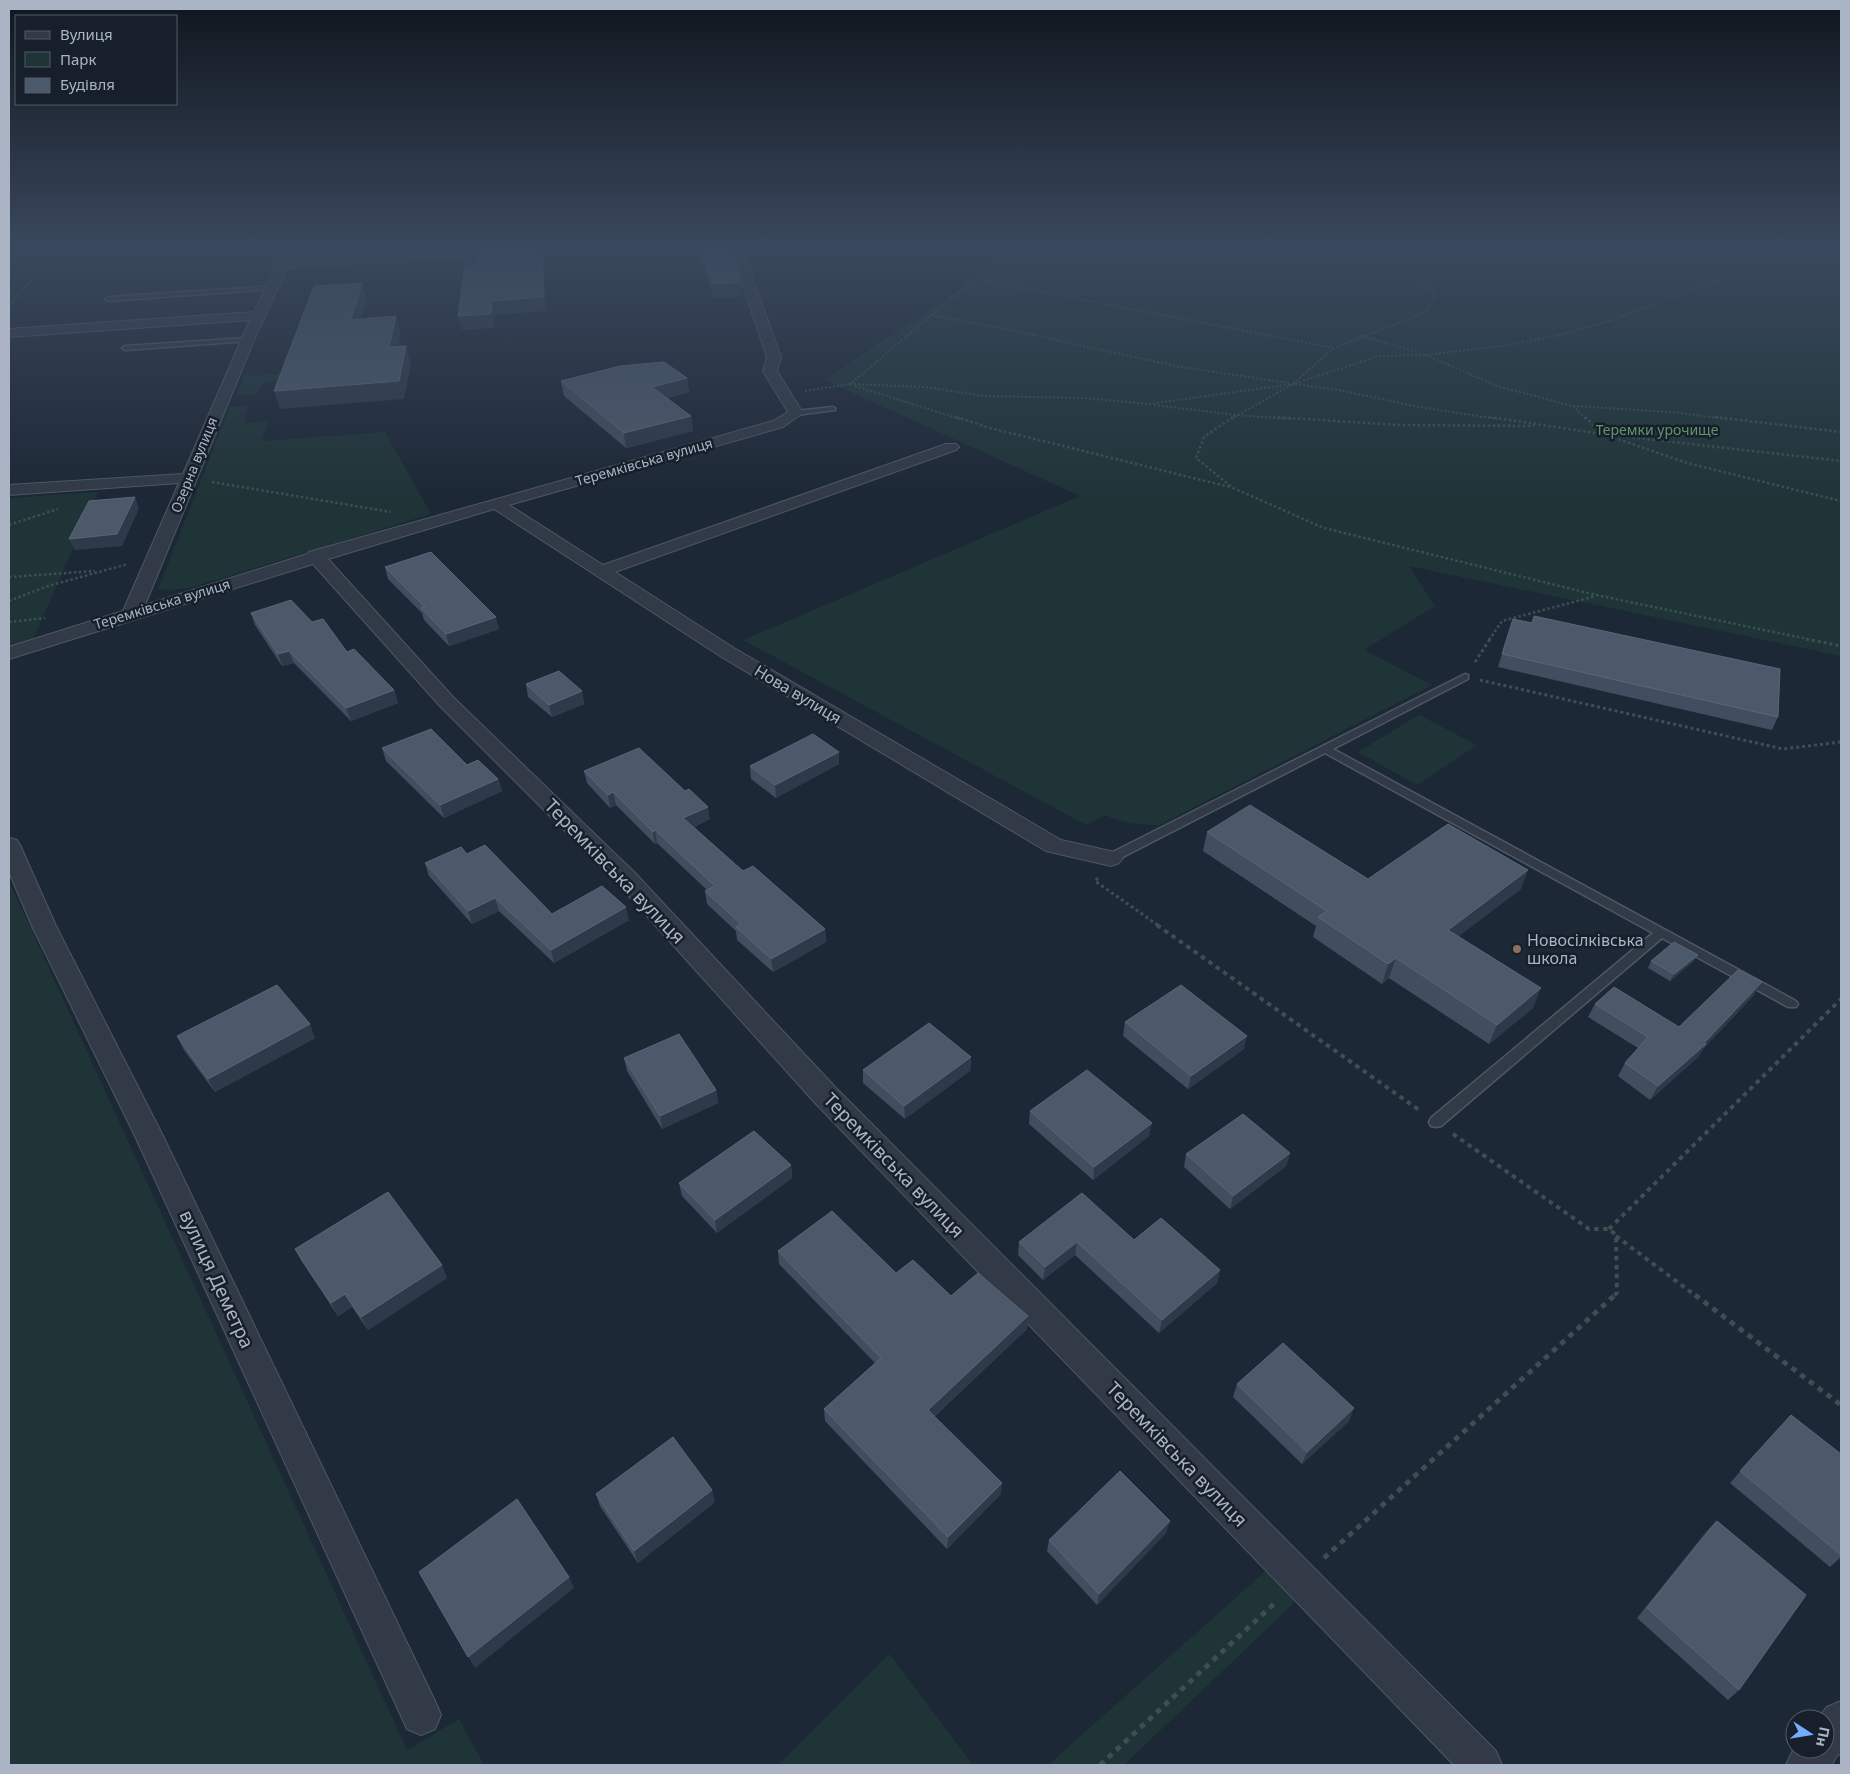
<svg xmlns="http://www.w3.org/2000/svg" width="1850" height="1774" viewBox="0 0 1850 1774" font-family="'Noto Sans',sans-serif">
	<style>
		.green { fill: #1f3437 }
		.lines { fill: none; stroke-linecap: round; stroke-linejoin: round }
		.service-casing { stroke: #4e5764; stroke-width: 3 }
		.minor-casing { stroke: #4e5764; stroke-width: 2 }
		.path-far4 { stroke: #3a5051; stroke-width: 2; stroke-dasharray: 2 2; stroke-linecap: butt }
		.path-far3 { stroke: #3a5051; stroke-width: 2.5; stroke-dasharray: 2.5 2.5; stroke-linecap: butt }
		.path-far2 { stroke: #3a5051; stroke-width: 3; stroke-dasharray: 3 3; stroke-linecap: butt }
		.path-far1 { stroke: #3a5051; stroke-width: 4; stroke-dasharray: 4.5 4.5; stroke-linecap: butt }
		.path { stroke: #3a5051; stroke-width: 5; stroke-dasharray: 5.5 5.5; stroke-linecap: butt }
		.service { fill: #313a46; fill-rule: evenodd }
		.minor { fill: #313a46; fill-rule: evenodd }
		.wall { fill: #414e5f }
		.shaded-wall { fill: #2e3a4a }
		.building { fill: #4c596a; stroke: #5b6778 }
		.education-dot { fill: #8d6e63; stroke: #171f2a; stroke-width: 2 }
		.labels { text-anchor: middle; stroke-width: 5; stroke-linejoin: round; paint-order: stroke }
		.far-park-label { font-size: 14px; fill: #61956d; stroke: #171f2a }
		.far-street-label { font-size: 14px; fill: #aab4c4; stroke: #171f2a }
		.street-label { font-size: 16px; fill: #aab4c4; stroke: #171f2a }
		.poi-label { font-size: 16px; fill: #aab4c4; stroke: #171f2a; text-anchor: start }
		.near-street-label { font-size: 19px; fill: #aab4c4; stroke: #171f2a }
	</style>
	<rect width="100%" height="100%" fill="#1d2836"/>
	<g class="green">
		<path d="M1012,247H1841V656L1409,566L1435,606L1364,650L1432,685L1160,825C1139,825 1124,824 1105,815L1086,825L743,640L1080,496L824,380L975,279Z"/>
		<path d="M250,372L249,376L286,373L283,381L263,383L256,394L237,395L245,373Z"/>
		<path d="M248,406L244,423L269,421L262,441L385,432L431,514L193,587L172,590L158,589L230,407Z"/>
		<path d="M98,492L34,637L26,642L9,646V498Z"/>
		<path d="M1419,715L1477,745L1417,785L1358,752Z"/>
		<path d="M9,881L407,1750L459,1719L484,1765H9Z"/>
		<path d="M1268,1569L1295,1602L1124,1765H1048Z"/>
		<path d="M889,1654L973,1765H778Z"/>
	</g>
	<g class="lines">
		<g class="service-casing">
			<g id="service">
				<path d="M273,286L275,289L108,301L105,299L108,297Z"/>
				<path d="M247,338L249,339V341L125,350L122,348L125,346Z"/>
				<path d="M833,407L835,408V410L796,415L793,413L796,411Z"/>
				<path d="M1465,674L1468,675V679L1333,749L1796,1001L1798,1004L1796,1007H1788L1662,938L1441,1126L1436,1127L1431,1126L1429,1122L1431,1118L1653,933L1325,753L1115,861H1107L1106,858L1107,855Z"/>
			</g>
		</g>
		<g class="minor-casing">
			<g id="minor">
				<path d="M286,247H297L290,261L511,247H563L557,250L287,268L254,340L145,605L307,554L309,552L773,421L788,412L763,371L767,357L730,247H741L781,357L777,371L803,413L783,427L509,505L603,565L946,444H956L959,447L956,450L615,572L734,648L1061,840L1119,853L1123,858L1119,863L1111,866L1046,851L720,656L494,509L328,559L453,697L635,873L836,1088L1496,1751L1502,1765H1454L816,1104L619,885L439,705L313,564L9,659V647L123,611L179,483L9,495V485L183,474L250,320L9,337V329L254,312Z"/>
				<path d="M9,838L17,840L20,845L56,926L163,1136L435,1701L441,1715L435,1729L421,1735L407,1729L135,1136L32,926L9,872Z"/>
				<path d="M1841,1701V1753L1836,1757L1832,1765H1786L1795,1746V1749H1825V1719H1817L1827,1707Z"/>
			</g>
		</g>
		<g class="path-far4">
			<path d="M975,279L1334,348"/>
			<path d="M9,306L60,247"/>
			<path d="M930,315L1006,329L1180,367L1289,383"/>
			<path d="M1361,336L1420,353"/>
			<path d="M1426,355L1497,386L1573,406L1670,412L1726,419"/>
			<path d="M850,384L925,387L984,396L1086,398L1149,404L1293,384L1379,356L1425,355L1507,345L1556,336L1612,320L1739,272L1841,262"/>
			<path d="M1295,384L1339,390L1419,407L1497,419"/>
			<path d="M855,386L960,419"/>
			<path d="M805,391L850,384L1013,247"/>
			<path d="M1154,405L1236,415L1293,419"/>
			<path d="M1573,406L1586,419"/>
			<path d="M1231,419L1293,384L1334,348L1428,311L1435,292L1408,271L1359,247"/>
		</g>
		<g class="path-far3">
			<path d="M956,417L990,428L1230,487"/>
			<path d="M1233,417L1204,437L1196,458L1233,488L1324,528L1596,595L1812,640"/>
			<path d="M1273,417L1398,425L1534,426"/>
			<path d="M1489,417L1602,434L1841,461"/>
			<path d="M1585,417L1601,432"/>
			<path d="M1715,417L1841,432"/>
			<path d="M1609,436L1687,463L1841,501"/>
			<path d="M212,482L391,512"/>
			<path d="M9,525L58,509"/>
			<path d="M9,577L95,571"/>
			<path d="M9,601L48,586L128,564"/>
			<path d="M9,622L45,618"/>
			<path d="M1489,640L1502,621L1596,596"/>
		</g>
		<g class="path-far2">
			<path d="M1806,639L1841,646"/>
			<path d="M1475,662L1490,639"/>
			<path d="M1480,680L1783,749L1841,742"/>
			<path d="M1098,878L1095,881L1159,926"/>
		</g>
		<g class="path-far1">
			<path d="M1157,925L1419,1110"/>
			<path d="M1453,1134L1589,1229H1609L1616,1235L1617,1293L1613,1296"/>
			<path d="M1609,1229L1841,999"/>
			<path d="M1616,1236L1696,1296"/>
		</g>
		<g class="path">
			<path d="M1695,1295L1841,1405"/>
			<path d="M1324,1558L1615,1295"/>
			<path d="M1100,1765L1277,1601"/>
		</g>
		<use href="#service" class="service"/>
		<use href="#minor" class="minor"/>
	</g>
	<g class="wall">
		<path d="M698,247H728L741,282L742,296L714,298Z"/>
		<path d="M687,378L689,392L667,398L691,416L693,431L626,448L564,396L561,381Z"/>
		<path d="M385,567L499,629L449,646L424,620L422,613L388,579Z"/>
		<path d="M251,613L347,652L394,690L398,703L351,721L294,663L282,666L255,625Z"/>
		<path d="M1509,631L1778,717L1772,730L1498,667Z"/>
		<path d="M526,684L582,691L584,704L552,717L528,697Z"/>
		<path d="M382,748L467,765L498,779L502,791L444,818L386,761Z"/>
		<path d="M839,752V764L776,798L751,779L750,766Z"/>
		<path d="M584,771L710,819L694,827L743,871L825,929L826,942L773,972L737,940L736,931L707,904L705,891L707,890L657,843L655,844L616,805L610,808L587,783Z"/>
		<path d="M1207,832L1368,879L1521,889L1458,936L1533,1008L1489,1044L1389,978L1382,984L1313,937L1316,926L1203,851Z"/>
		<path d="M467,854L552,914L629,920L554,963L499,911L472,924L429,876L425,863Z"/>
		<path d="M1651,961H1694L1670,981L1648,968Z"/>
		<path d="M1754,995L1703,1049L1698,1057L1650,1100L1618,1076L1625,1063L1638,1048L1588,1017L1595,1004L1679,1027Z"/>
		<path d="M1125,1022L1244,1049L1188,1089L1123,1036Z"/>
		<path d="M177,1036L315,1038L215,1092L184,1050Z"/>
		<path d="M624,1058L716,1090L718,1103L662,1129L627,1071Z"/>
		<path d="M863,1070H971L905,1119L863,1083Z"/>
		<path d="M1030,1111L1149,1136L1093,1180L1029,1124Z"/>
		<path d="M1290,1153L1286,1166L1230,1209L1184,1167L1186,1154Z"/>
		<path d="M791,1165L792,1178L717,1233L682,1196L679,1183Z"/>
		<path d="M1134,1240L1220,1270L1217,1283L1159,1333L1075,1255L1043,1280L1018,1255L1019,1242Z"/>
		<path d="M295,1249L447,1278L368,1330L352,1307L338,1316L302,1262Z"/>
		<path d="M778,1251L896,1273L951,1296L1027,1329L934,1417L1001,1494L947,1549L825,1421L824,1409L875,1363L779,1264Z"/>
		<path d="M1237,1384L1349,1421L1302,1464L1233,1397Z"/>
		<path d="M1791,1415L1841,1454V1557L1830,1567L1730,1483Z"/>
		<path d="M596,1494L715,1502L638,1563L600,1506Z"/>
		<path d="M1716,1521L1739,1690L1728,1700L1637,1618L1706,1532Z"/>
		<path d="M1166,1533L1097,1605L1047,1551L1049,1540Z"/>
	</g>
	<g class="shaded-wall">
		<path d="M9,247L10,250L9,252L11,256L9,259Z"/>
		<path d="M541,247H542L543,253L546,311L495,315L494,328L462,330L458,316L492,301Z"/>
		<path d="M741,282L742,296L714,298L713,284Z"/>
		<path d="M362,283L367,299L356,337L351,320Z"/>
		<path d="M396,316L401,334L394,365L389,347Z"/>
		<path d="M406,346L411,364L404,399L280,409L274,391Z"/>
		<path d="M687,378L689,392L654,401L652,387Z"/>
		<path d="M691,416L693,431L626,448L624,433Z"/>
		<path d="M135,497L139,509L122,546L75,550L69,539Z"/>
		<path d="M496,617L499,629L449,646L446,634Z"/>
		<path d="M289,651L294,663L282,666L278,654Z"/>
		<path d="M394,690L398,703L351,721L346,708Z"/>
		<path d="M582,691L584,704L552,717L549,705Z"/>
		<path d="M839,752V764L776,798L775,785Z"/>
		<path d="M498,779L502,791L444,818L440,805Z"/>
		<path d="M613,792L616,805L610,808L608,795Z"/>
		<path d="M708,807L710,819L685,831L683,818Z"/>
		<path d="M655,830L657,843L655,844L653,832Z"/>
		<path d="M1528,870L1521,889L1441,950L1448,930Z"/>
		<path d="M495,898L499,911L472,924L468,911Z"/>
		<path d="M626,907L629,920L554,963L551,950Z"/>
		<path d="M825,929L826,942L773,972L771,959Z"/>
		<path d="M1698,955L1694,961L1670,981L1674,974Z"/>
		<path d="M1396,958L1389,978L1382,984L1388,964Z"/>
		<path d="M1762,982L1754,995L1703,1049L1698,1057L1650,1100L1658,1086L1704,1043Z"/>
		<path d="M1541,988L1533,1008L1489,1044L1497,1025Z"/>
		<path d="M310,1024L315,1038L215,1092L208,1079Z"/>
		<path d="M1247,1036L1244,1049L1188,1089L1191,1076Z"/>
		<path d="M971,1057V1070L905,1119L904,1106Z"/>
		<path d="M716,1090L718,1103L662,1129L660,1116Z"/>
		<path d="M1152,1123L1149,1136L1093,1180L1094,1167Z"/>
		<path d="M1290,1153L1286,1166L1230,1209L1233,1196Z"/>
		<path d="M791,1165L792,1178L717,1233L715,1220Z"/>
		<path d="M1077,1242L1075,1255L1043,1280L1045,1267Z"/>
		<path d="M442,1265L447,1278L368,1330L361,1317Z"/>
		<path d="M1220,1270L1217,1283L1159,1333L1162,1320Z"/>
		<path d="M345,1294L352,1307L338,1316L331,1303Z"/>
		<path d="M1028,1316L1027,1329L928,1422V1410Z"/>
		<path d="M1354,1408L1349,1421L1302,1464L1307,1452Z"/>
		<path d="M1002,1483L1001,1494L947,1549L948,1537Z"/>
		<path d="M712,1490L715,1502L638,1563L634,1551Z"/>
		<path d="M1170,1521L1166,1533L1097,1605L1099,1594Z"/>
		<path d="M569,1577L574,1588L475,1668L468,1657Z"/>
	</g>
	<g class="building">
		<path d="M479,247H541L544,297L492,301L491,314L458,316L465,266L476,265Z"/>
		<path d="M701,247H728L741,282L713,284Z"/>
		<path d="M362,283L351,320L396,316L389,347L406,346L399,381L274,391L314,286Z"/>
		<path d="M664,362L687,378L652,387L691,416L624,433L561,381L620,366Z"/>
		<path d="M135,497L117,534L69,539L89,501Z"/>
		<path d="M431,552L496,617L446,634L421,608L425,607L385,567Z"/>
		<path d="M291,600L312,622L323,619L347,652L354,649L394,690L346,708L289,651L278,654L251,613Z"/>
		<path d="M1534,616L1780,669L1778,717L1502,654L1513,619L1532,623Z"/>
		<path d="M559,671L582,691L549,705L526,684Z"/>
		<path d="M431,729L467,765L478,760L498,779L440,805L382,748Z"/>
		<path d="M813,734L839,752L775,785L750,766Z"/>
		<path d="M639,748L685,791L689,789L708,807L683,818L743,871L753,866L825,929L771,959L736,927L741,924L705,891L715,886L655,830L653,832L613,792L608,795L584,771Z"/>
		<path d="M1250,805L1368,879L1448,824L1528,870L1448,930L1541,988L1497,1025L1396,958L1388,964L1318,917L1327,911L1207,832Z"/>
		<path d="M485,845L552,914L602,886L626,907L551,950L495,898L468,911L425,863L461,847L467,854Z"/>
		<path d="M1674,942L1698,955L1674,974L1651,961Z"/>
		<path d="M1738,970L1762,982L1704,1043L1706,1044L1658,1086L1625,1063L1648,1037L1595,1004L1614,987L1679,1027Z"/>
		<path d="M277,985L310,1024L208,1079L177,1036Z"/>
		<path d="M1181,985L1247,1036L1191,1076L1125,1022Z"/>
		<path d="M929,1023L971,1057L904,1106L863,1070Z"/>
		<path d="M679,1034L716,1090L660,1116L624,1058Z"/>
		<path d="M1087,1070L1152,1123L1094,1167L1030,1111Z"/>
		<path d="M1243,1114L1290,1153L1233,1196L1186,1154Z"/>
		<path d="M754,1131L791,1165L715,1220L679,1183Z"/>
		<path d="M388,1192L442,1265L361,1317L345,1294L331,1303L295,1249Z"/>
		<path d="M1082,1193L1134,1240L1161,1218L1220,1270L1162,1320L1077,1242L1045,1267L1019,1242Z"/>
		<path d="M832,1211L896,1273L913,1260L951,1296L978,1273L1028,1316L928,1410L1002,1483L948,1537L824,1409L881,1358L778,1251Z"/>
		<path d="M1283,1343L1354,1408L1307,1452L1237,1384Z"/>
		<path d="M1791,1415L1841,1454V1555L1740,1471Z"/>
		<path d="M673,1437L712,1490L634,1551L596,1494Z"/>
		<path d="M1120,1471L1170,1521L1099,1594L1049,1540Z"/>
		<path d="M517,1499L569,1577L468,1657L419,1572Z"/>
		<path d="M1717,1521L1806,1595L1739,1690L1647,1608Z"/>
	</g>
	<linearGradient id="sky" x2="0" y2="1"><stop stop-color="#10161e"/><stop offset="0.5" stop-color="#3a485d"/><stop offset="1" stop-color="#3a485d" stop-opacity="0"/></linearGradient>
	<rect width="1850" height="495" fill="url(#sky)"/>
	<circle class="education-dot" cx="1517" cy="949" r="5"/>
	<g class="labels">
		<g class="far-park-label">
			<text x="1657" y="435">Теремки урочище</text>
		</g>
		<g class="far-street-label">
			<text transform="translate(644 462) rotate(-16)" y="5">Теремківська вулиця</text>
			<text transform="translate(194 465) rotate(-68)" y="5">Озерна вулиця</text>
			<text transform="translate(162 604) rotate(-17)" y="5">Теремківська вулиця</text>
		</g>
		<g class="street-label">
			<text transform="translate(798 694) rotate(31)" y="6">Нова вулиця</text>
		</g>
		<g class="poi-label">
			<text x="1527" y="946">Новосілківська<tspan x="1527" dy="18">школа</tspan></text>
		</g>
		<g class="near-street-label">
			<text transform="translate(615 871) rotate(46)" y="7">Теремківська вулиця</text>
			<text transform="translate(894 1165) rotate(46)" y="7">Теремківська вулиця</text>
			<text transform="translate(217 1279) rotate(65)" y="7">вулиця Деметра</text>
			<text transform="translate(1177 1454) rotate(46)" y="7">Теремківська вулиця</text>
		</g>
	</g>
	<rect width="1850" height="1774" fill="none" stroke="#aab4c4" stroke-width="20"/>
	<rect x="15" y="15" width="162" height="90" fill="#171f2a" stroke="#525b68"/>
	<rect x="25" y="31" width="25" height="8" fill="#313a46" stroke="#525b68"/>
	<text x="60" y="40" font-size="15" fill="#aab4c4">Вулиця</text>
	<rect x="25" y="52" width="25" height="15" fill="#1f3437" stroke="#525b68"/>
	<text x="60" y="65" font-size="15" fill="#aab4c4">Парк</text>
	<rect x="25" y="78" width="25" height="15" fill="#4c596a" stroke="#525b68"/>
	<text x="60" y="90" font-size="15" fill="#aab4c4">Будівля</text>
	<g transform="translate(1810 1734) rotate(102)"><circle r="24" fill="#171f2a" stroke="#525b68"/>
	<path d="M0-4L9 19L0 12L-9 19Z" fill="#75abfd"/>
	<text y="-8" font-size="14" font-weight="bold" text-anchor="middle" fill="#aab4c4">Пн</text>
	</g>
</svg>
